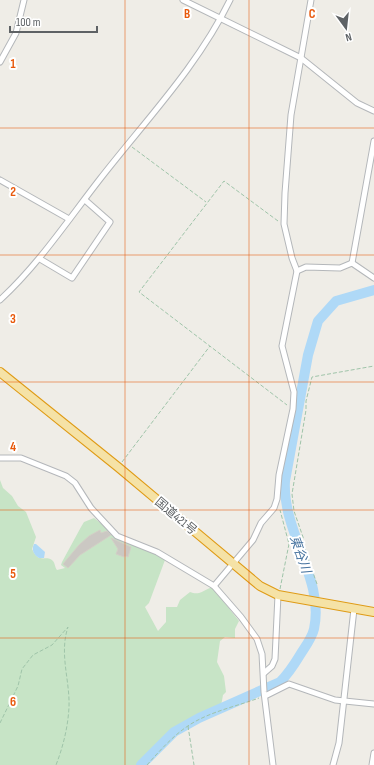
<svg xmlns="http://www.w3.org/2000/svg" width="374" height="765" viewBox="0 0 374 765" font-family="'Sofia Sans Condensed','Noto Sans JP',sans-serif">
	<style>
		.green { fill: #c7e4c6 }
		.water { fill: #afd9f7 }
		.lines { fill: none; stroke-linecap: round; stroke-linejoin: round }
		.river { stroke: #afd9f7; stroke-width: 10 }
		.building { fill: #cbc8c3; stroke: #d3cfc6 }
		.minor-casing { stroke: #b4b7ba; stroke-width: 7 }
		.trunk-casing { stroke: #df9b16; stroke-width: 10 }
		.path { stroke: #9fc4a9; stroke-width: 1; stroke-dasharray: 4 2; stroke-linecap: butt }
		.minor { stroke: #fff; stroke-width: 5 }
		.trunk { stroke: #f5e2a6; stroke-width: 8 }
		.grid { fill: none; stroke: #e8590c; stroke-width: 1; stroke-opacity: 0.55 }
		.labels { text-anchor: middle; stroke-width: 4; stroke-linejoin: round; paint-order: stroke }
		.street-label { font-size: 12px; fill: #5e6265; stroke: #fff }
		.water-label { font-size: 13px; font-style: italic; fill: #4975a0; stroke: #fff }
		.grid-label { font-size: 13px; text-anchor: middle; font-weight: bold; fill: #e8590c; stroke: #fff; stroke-width: 4; stroke-linejoin: round; paint-order: stroke }
	</style>
	<rect width="100%" height="100%" fill="#efede7"/>
	<path class="green" d="M0,480L3,488L12,496L18,506L26,512L36,537L32,549C39,565 46,554 53,561C55,563 55,568 57,570L65,568L61,565L62,562L81,527L84,522L94,518L111,531L164,558L165,560L149,603L145,607L158,631L166,622V607H177L180,600L190,592C199,596 204,590 212,587L239,621L235,629V638L225,637L220,641L217,662L224,676L226,692L223,695L221,706C200,715 178,724 162,741C155,748 149,757 143,765H0Z"/>
	<path class="water" d="M34,544H36L45,552L44,558H39C34,555 31,550 34,544Z"/>
	<g class="lines">
		<path class="river" d="M141,765L174,732L199,718L280,682C288,674 294,665 300,655C305,647 312,638 314,629C325,580 282,532 285,481L308,355L318,321L336,301L374,290"/>
	</g>
	<g class="building">
		<path d="M100,530L101,533L107,531L111,535L80,555L68,568L63,564L79,545L89,536Z"/>
		<path d="M111,538L131,547L128,557L125,556L124,557L116,554L118,549Z"/>
	</g>
	<g class="lines">
		<g class="minor-casing">
			<g id="minor">
				<path d="M183,0L301,58L357,103L374,111"/>
				<path d="M0,62L16,33L24,0"/>
				<path d="M0,180L69,219"/>
				<path d="M40,259L72,278L110,222L85,200"/>
				<path d="M352,263L374,141"/>
				<path d="M352,263L374,278"/>
				<path d="M297,271L306,267L340,268L352,263"/>
				<path d="M0,300C39,264 68,220 100,179C145,121 198,66 230,0"/>
				<path d="M0,458H21L66,476L75,483L91,508L117,536L157,552L214,586L241,617L257,639L262,654L264,692L273,765"/>
				<path d="M214,586L253,540L261,523L274,508L277,499L279,475L293,409L294,392L282,346L297,271L292,258L284,224L285,193L291,115L311,0"/>
				<path d="M264,673L272,666L275,659L278,595"/>
				<path d="M265,696L289,684L335,700L374,704"/>
				<path d="M333,765L339,743L354,609"/>
				<path d="M372,765L374,753"/>
			</g>
		</g>
		<g class="trunk-casing">
			<path id="trunk" d="M0,372L118,467L260,586L278,595L374,612"/>
		</g>
		<g class="path">
			<path d="M132,147L206,202"/>
			<path d="M278,221L224,181L139,292L287,405"/>
			<path d="M122,462L210,346"/>
			<path d="M317,584L305,550L303,537L294,511L292,494L306,410V401L312,377L374,366"/>
			<path d="M280,589L289,544L280,510"/>
			<path d="M0,723L18,686L22,669L33,655L52,645L68,627C59,654 70,680 69,707C68,727 63,747 56,765"/>
			<path d="M188,726L194,765"/>
			<path d="M147,765C163,747 179,729 200,719C218,710 240,705 259,698"/>
		</g>
		<use href="#minor" class="minor"/>
		<use href="#trunk" class="trunk"/>
	</g>
	<path class="grid" d="M125,0V765M249,0V765M0,128H374M0,255H374M0,382H374M0,510H374M0,638H374"/>
	<g class="labels">
		<g class="street-label">
			<text transform="translate(176 516) rotate(40)" y="4">国道421号</text>
		</g>
		<g class="water-label">
			<text transform="translate(301 554) rotate(71)" y="5">東谷川</text>
		</g>
	</g>
	<g class="grid-label">
		<text x="187" y="18">B</text>
		<text x="312" y="18">C</text>
		<text x="13" y="68">1</text>
		<text x="13" y="196">2</text>
		<text x="13" y="323">3</text>
		<text x="13" y="451">4</text>
		<text x="13" y="578">5</text>
		<text x="13" y="706">6</text>
	</g>
	<g transform="translate(346 28) rotate(165)" stroke="#ffffff" stroke-width="3" paint-order="stroke">
	<path d="M0-3L7 15L0 10L-7 15Z" fill="#5e6265"/>
	<text y="-6" font-size="11" font-weight="bold" text-anchor="middle" fill="#5e6265">N</text>
	</g>
	<path d="M10 26v6h87v-6" fill="none" stroke="#5e6265" stroke-width="2"/>
	<text x="16" y="26" font-size="12" fill="#5e6265" stroke="#ffffff" stroke-width="3" paint-order="stroke">100 m</text>
</svg>
